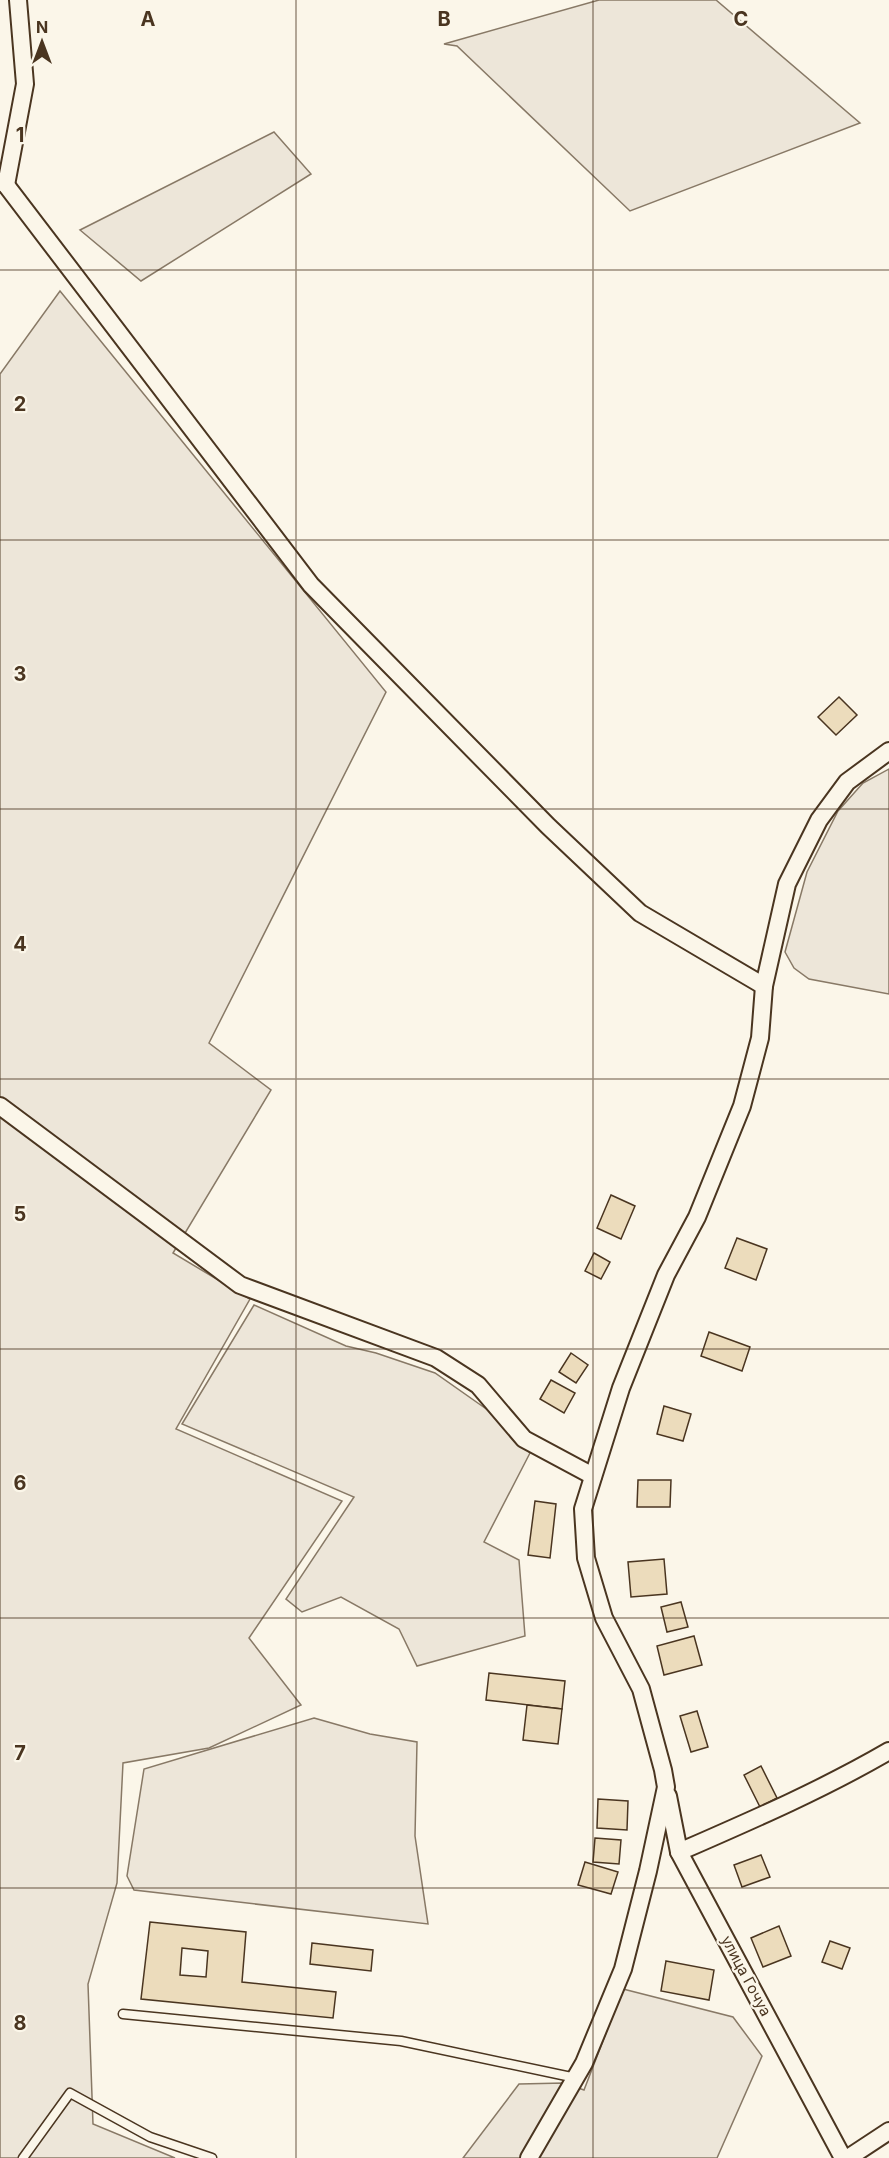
<svg xmlns="http://www.w3.org/2000/svg" width="889" height="2158" viewBox="0 0 889 2158" font-family="Inter,sans-serif">
	<style>
		.green { fill: #ede6d9; stroke: #887966; stroke-width: 1.5 }
		.building { fill: #ecdcbc; stroke: #4a3520; stroke-width: 1.5; fill-rule: evenodd }
		.lines { fill: none; stroke-linecap: round; stroke-linejoin: round }
		.service-casing { stroke: #4a3520; stroke-width: 11 }
		.minor-casing { stroke: #4a3520; stroke-width: 20 }
		.service { stroke: #fbf6e9; stroke-width: 8 }
		.minor { stroke: #fbf6e9; stroke-width: 16 }
		.grid { fill: none; stroke: #4a3520; stroke-width: 1.5; stroke-opacity: 0.55 }
		.labels { text-anchor: middle; stroke-width: 4.5; stroke-linejoin: round; paint-order: stroke }
		.street-label { font-size: 15px; fill: #4a3520; stroke: #fbf6e9 }
		.grid-label { font-size: 20px; text-anchor: middle; font-weight: bold; fill: #4a3520; stroke: #fbf6e9; stroke-width: 4.5; stroke-linejoin: round; paint-order: stroke }
	</style>
	<rect width="100%" height="100%" fill="#fbf6e9"/>
	<g class="green">
		<path d="M599,0H716L860,123L630,211L457,46L444,44Z"/>
		<path d="M274,132L311,174L141,281L80,230Z"/>
		<path d="M60,291L386,692L209,1043L271,1090L173,1253L250,1299L176,1429L342,1501L249,1638L301,1705L209,1748L123,1763L117,1883L88,1984L93,2124L175,2158H0V374Z"/>
		<path d="M889,769V994L809,979L794,968L785,952L807,872L838,811L863,783Z"/>
		<path d="M254,1305L346,1346L376,1353L435,1373L492,1413L530,1453L484,1542L519,1560L525,1636L417,1666L399,1629L341,1597L302,1612L286,1599L354,1497L182,1424Z"/>
		<path d="M314,1718L370,1734L417,1742L415,1836L428,1924L134,1890L127,1876L144,1769Z"/>
		<path d="M623,1989L733,2017L762,2056L717,2158H463L519,2084L564,2083L584,2090Z"/>
	</g>
	<g class="building">
		<path d="M839,697L857,715L836,735L818,717Z"/>
		<path d="M611,1195L635,1206L621,1239L597,1228Z"/>
		<path d="M737,1238L767,1249L756,1280L725,1268Z"/>
		<path d="M594,1253L610,1262L601,1279L585,1271Z"/>
		<path d="M709,1332L750,1347L742,1371L701,1356Z"/>
		<path d="M571,1353L588,1365L576,1383L559,1372Z"/>
		<path d="M551,1380L575,1393L564,1413L540,1399Z"/>
		<path d="M664,1406L691,1414L683,1441L657,1434Z"/>
		<path d="M638,1480H671L670,1507H637Z"/>
		<path d="M535,1501L556,1504L550,1558L528,1555Z"/>
		<path d="M664,1559L667,1594L631,1597L628,1562Z"/>
		<path d="M681,1602L688,1627L667,1632L661,1607Z"/>
		<path d="M694,1636L702,1665L664,1675L657,1646Z"/>
		<path d="M489,1673L565,1681L562,1709L486,1700Z"/>
		<path d="M527,1705L562,1709L558,1744L523,1740Z"/>
		<path d="M697,1711L708,1747L691,1752L680,1716Z"/>
		<path d="M761,1766L777,1798L760,1807L744,1775Z"/>
		<path d="M598,1799L628,1801L627,1830L597,1828Z"/>
		<path d="M595,1838L621,1840L619,1864L593,1862Z"/>
		<path d="M761,1855L770,1877L742,1887L734,1865Z"/>
		<path d="M585,1862L618,1872L611,1894L578,1885Z"/>
		<path d="M150,1922L246,1932L242,1982L336,1992L333,2018L141,1999ZM182,1948L208,1951L206,1977L180,1975Z"/>
		<path d="M779,1926L791,1956L763,1967L751,1938Z"/>
		<path d="M830,1941L850,1948L842,1969L822,1962Z"/>
		<path d="M312,1943L373,1950L371,1971L310,1964Z"/>
		<path d="M666,1961L714,1970L709,2000L661,1991Z"/>
	</g>
	<g class="lines">
		<g class="service-casing">
			<g id="service">
				<path d="M123,2014L401,2041L576,2078"/>
				<path d="M23,2158L70,2093L150,2137L212,2158"/>
			</g>
		</g>
		<g class="minor-casing">
			<g id="minor">
				<path d="M0,181L6,185L311,585L548,826L640,913L764,986"/>
				<path d="M6,185L25,84L18,0"/>
				<path d="M0,1106L240,1285L436,1358L478,1385L524,1439L593,1476"/>
				<path d="M668,1796L679,1852L843,2158"/>
				<path d="M679,1852C750,1821 822,1790 889,1751"/>
				<path d="M529,2158L584,2063L623,1969L648,1871L666,1787L663,1770L641,1689L604,1618L586,1558L583,1509L621,1388L666,1275L697,1217L742,1106L760,1038L764,986L787,884L819,820L847,782L889,751"/>
				<path d="M848,2158L889,2131"/>
			</g>
		</g>
		<use href="#service" class="service"/>
		<use href="#minor" class="minor"/>
	</g>
	<path class="grid" d="M296,0V2158M593,0V2158M0,270H889M0,540H889M0,809H889M0,1079H889M0,1349H889M0,1618H889M0,1888H889"/>
	<g class="labels">
		<g class="street-label">
			<text transform="translate(746 1976) rotate(62)" y="5">улица Гочуа</text>
		</g>
	</g>
	<g class="grid-label">
		<text x="148" y="26">A</text>
		<text x="444" y="26">B</text>
		<text x="741" y="26">C</text>
		<text x="20" y="142">1</text>
		<text x="20" y="411">2</text>
		<text x="20" y="681">3</text>
		<text x="20" y="951">4</text>
		<text x="20" y="1221">5</text>
		<text x="20" y="1490">6</text>
		<text x="20" y="1760">7</text>
		<text x="20" y="2030">8</text>
	</g>
	<g transform="translate(42 42)" stroke="#fbf6e9" stroke-width="4.5" paint-order="stroke">
	<path d="M0-4.5L10 22L0 15L-10 22Z" fill="#4a3520"/>
	<text y="-9" font-size="16" font-weight="bold" text-anchor="middle" fill="#4a3520">N</text>
	</g>
</svg>
